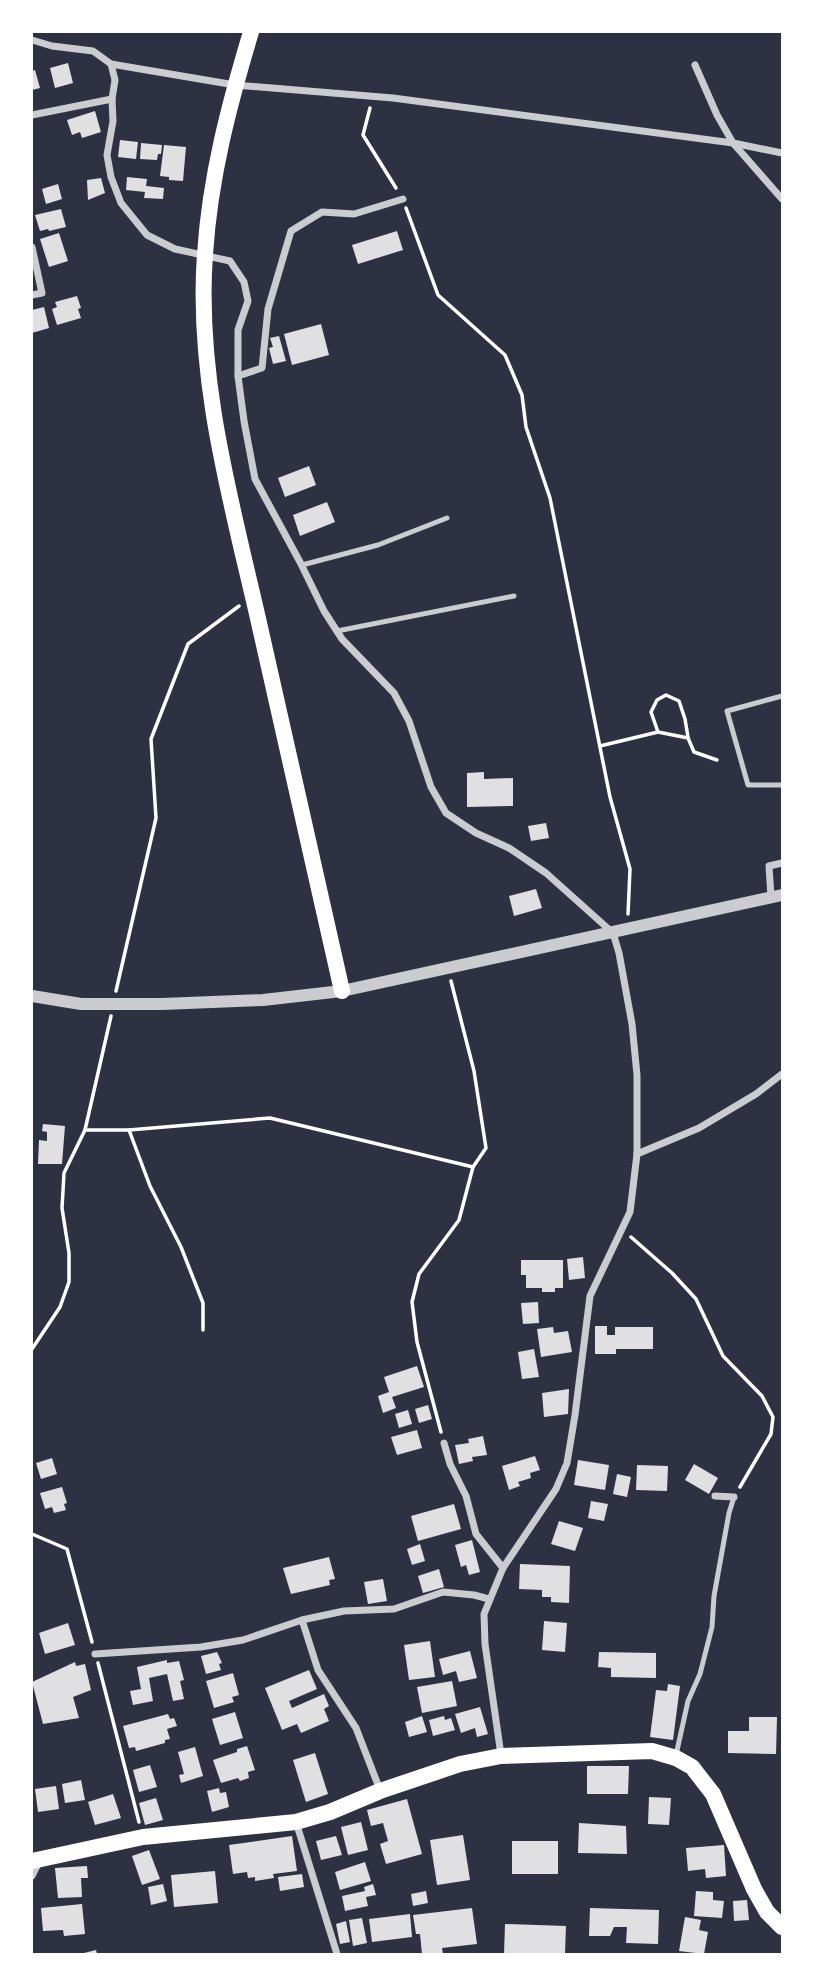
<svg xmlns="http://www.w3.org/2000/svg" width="814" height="1986" viewBox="0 0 814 1986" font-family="'Alegreya Sans',sans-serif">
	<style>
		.building { fill: #e0e0e3 }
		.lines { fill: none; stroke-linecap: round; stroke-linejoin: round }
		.path { stroke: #fff; stroke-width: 3.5 }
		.service { stroke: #caccd0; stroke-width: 5 }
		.minor { stroke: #caccd0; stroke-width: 7 }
		.tertiary { stroke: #caccd0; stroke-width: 12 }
		.primary { stroke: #fff; stroke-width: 16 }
	</style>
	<rect width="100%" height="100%" fill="#2d3142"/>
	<g class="building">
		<path d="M68,63L73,83L55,88L50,68Z"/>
		<path d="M35,70L40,88L32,90V71Z"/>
		<path d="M95,111L101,132L82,138L80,132L72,135L67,120Z"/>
		<path d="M120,140L138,142L136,159L118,157Z"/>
		<path d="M141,143L162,145L161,154H158L157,160L140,159Z"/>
		<path d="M164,145L186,147L183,181L169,180V177L160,176Z"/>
		<path d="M127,177L147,179L146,186L164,188L163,199L144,198L145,192L126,190Z"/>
		<path d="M101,178L105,193L88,200L87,180Z"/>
		<path d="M58,184L62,199L46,204L42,189Z"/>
		<path d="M61,209L66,227L49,231L48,229L40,231L35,215Z"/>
		<path d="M397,231L403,250L358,264L352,245Z"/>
		<path d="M59,233L68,261L49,267L40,239Z"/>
		<path d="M77,296L81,308L78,309L81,318L57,325L52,309L57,307L55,302Z"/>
		<path d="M44,307L49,328L32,333V310Z"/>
		<path d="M321,324L329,355L292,365L284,334Z"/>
		<path d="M279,336L286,361L273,364L269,348L273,347L270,338Z"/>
		<path d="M309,466L316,485L285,497L278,478Z"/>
		<path d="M327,502L335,522L300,536L293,515Z"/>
		<path d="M484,772V779L513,778V806L467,807V773Z"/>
		<path d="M546,823L549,838L531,841L528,826Z"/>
		<path d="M536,889L542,908L514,916L509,896Z"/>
		<path d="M43,1124L65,1126L62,1164H38L39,1140L47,1141V1132L42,1131Z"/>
		<path d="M583,1257L585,1278L569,1280L567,1259Z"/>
		<path d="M521,1260H563V1288H555V1292H542V1288H526V1275H521Z"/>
		<path d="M538,1302L539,1323L523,1324L521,1303Z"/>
		<path d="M595,1326H607V1335H615V1327H653V1349H616V1354H595Z"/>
		<path d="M553,1327L554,1333L568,1331L572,1352L541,1357L537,1329Z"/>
		<path d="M534,1349L539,1377L522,1379L518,1352Z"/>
		<path d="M417,1366L424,1387L392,1397L396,1408L383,1413L378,1396L389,1392L384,1377Z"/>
		<path d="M569,1389L568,1414L544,1417L542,1393Z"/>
		<path d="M428,1405L432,1419L419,1423L415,1409Z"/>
		<path d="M408,1410L412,1424L399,1428L395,1414Z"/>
		<path d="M417,1430L422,1448L397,1455L391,1437Z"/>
		<path d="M483,1436L487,1455L472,1457L473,1461L459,1464L455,1445L469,1443L468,1439Z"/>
		<path d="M535,1456L540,1470L530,1473L531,1478L518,1482L520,1486L509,1490L502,1466Z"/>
		<path d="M52,1458L57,1474L41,1479L36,1463Z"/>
		<path d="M578,1460L609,1465L605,1490L574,1485Z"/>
		<path d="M694,1464L718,1478L709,1494L685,1480Z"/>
		<path d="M637,1465L668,1466L667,1491L636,1490Z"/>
		<path d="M617,1474L631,1477L627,1497L613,1494Z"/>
		<path d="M62,1487L67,1503L64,1504L66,1510L54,1513L52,1507L45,1509L40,1493Z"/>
		<path d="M591,1501L608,1504L604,1521L588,1518Z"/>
		<path d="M454,1504L461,1529L418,1541L411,1516Z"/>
		<path d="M559,1521L583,1528L575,1551L551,1544Z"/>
		<path d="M472,1540L480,1572L469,1575L466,1565L461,1567L455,1545Z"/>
		<path d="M420,1544L425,1561L412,1565L407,1549Z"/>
		<path d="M329,1557L335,1579L329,1580L330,1585L291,1594L283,1568Z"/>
		<path d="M520,1564L570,1566L569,1603L551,1602V1597H542V1590L519,1589Z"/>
		<path d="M439,1569L444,1587L423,1593L418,1576Z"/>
		<path d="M383,1579L387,1601L368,1604L364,1582Z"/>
		<path d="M544,1621L567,1623L565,1652L542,1650Z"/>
		<path d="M68,1623L75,1645L45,1654L39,1633Z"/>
		<path d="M430,1641L435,1677L409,1680L404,1645Z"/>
		<path d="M470,1651L477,1678L459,1682L456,1671L443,1675L439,1659Z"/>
		<path d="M217,1652L222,1663L219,1664L221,1670L206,1674L201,1656Z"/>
		<path d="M599,1652L656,1653V1678L611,1677V1668L598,1667Z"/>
		<path d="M167,1660V1663L179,1661L184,1680L180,1681L184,1699L173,1701L167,1674L149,1678L153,1701L133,1705L130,1691L141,1689L137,1667Z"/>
		<path d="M75,1662L76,1666L85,1664L91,1690L73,1697L79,1718L43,1724L32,1682Z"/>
		<path d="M309,1670L317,1689L289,1701L292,1708L324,1694L329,1706L324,1709L329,1721L301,1733L297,1724L282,1730L265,1688Z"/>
		<path d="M233,1673L239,1695L232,1697L234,1702L214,1708L206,1681Z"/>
		<path d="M452,1681L457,1706L422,1713L417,1687Z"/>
		<path d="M668,1684L680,1686L673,1740L650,1737L656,1690L667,1691Z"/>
		<path d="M480,1707L488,1734L477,1737L475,1728L461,1733L455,1714Z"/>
		<path d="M235,1712L243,1738L220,1745L212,1719Z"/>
		<path d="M168,1714L170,1719L174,1718L177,1726L167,1729L170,1739L165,1740V1743L136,1751L135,1747L129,1748L123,1726Z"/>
		<path d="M422,1716L427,1732L409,1737L405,1722Z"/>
		<path d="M444,1716L445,1720L451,1718L455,1730L433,1736L429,1720Z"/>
		<path d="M749,1717H777L776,1754L728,1753V1731H749Z"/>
		<path d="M247,1746L255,1770L248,1772L249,1778L240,1781L238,1778L221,1783L213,1760L237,1752V1749Z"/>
		<path d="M195,1747L203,1776L181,1783L179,1775L184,1774L178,1752Z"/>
		<path d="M315,1753L328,1794L306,1802L293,1760Z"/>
		<path d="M150,1765L157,1787L139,1792L133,1770Z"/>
		<path d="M587,1766H629L628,1794H587Z"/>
		<path d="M81,1780L85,1800L65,1803L62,1784Z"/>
		<path d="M56,1786L59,1809L38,1812L35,1789Z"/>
		<path d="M219,1788L220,1793L226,1792L229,1807L212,1812L207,1791Z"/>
		<path d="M113,1794L121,1818L95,1825L88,1802Z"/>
		<path d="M649,1797L671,1798L669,1825L648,1824Z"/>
		<path d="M156,1798L163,1820L145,1825L139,1803Z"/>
		<path d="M407,1799L422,1854L386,1864L380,1844L388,1841L383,1823L371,1826L367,1810Z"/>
		<path d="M361,1822L368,1850L348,1855L341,1827Z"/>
		<path d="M579,1823L626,1826L627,1854L578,1853Z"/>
		<path d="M463,1835L470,1880L437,1885L430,1840Z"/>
		<path d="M292,1836L297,1871L273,1874L274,1878L255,1881V1877L248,1878L247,1872L233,1874L229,1845Z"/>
		<path d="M336,1836L342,1855L321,1860L316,1841Z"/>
		<rect x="512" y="1841" width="46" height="33"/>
		<path d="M724,1845L726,1876L706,1878L705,1869L688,1871L686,1848Z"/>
		<path d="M149,1850L160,1879L142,1885L132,1856Z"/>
		<path d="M365,1862L371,1881L340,1890L335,1872Z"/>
		<path d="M87,1866L88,1878H81L82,1897L58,1898L55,1868Z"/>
		<path d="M215,1871L218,1903L174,1907L171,1875Z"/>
		<path d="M302,1874L304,1887L280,1891L278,1877Z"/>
		<path d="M163,1884L167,1901L151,1905L148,1887Z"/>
		<path d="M373,1884L376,1895L366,1897L368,1906L345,1911L342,1896L365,1891L364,1887Z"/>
		<path d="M426,1891L428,1903L413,1906L411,1894Z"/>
		<path d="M696,1891L713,1892V1900L724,1901L722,1918L694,1916Z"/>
		<path d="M747,1900L749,1920L734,1921L733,1901Z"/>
		<path d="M82,1904L85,1934L64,1936L63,1930L43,1931L41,1908Z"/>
		<path d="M472,1908L477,1944L442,1948L443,1954H422L420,1934H416L413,1915Z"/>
		<path d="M590,1908L659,1910L658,1944L626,1943L627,1927H614L610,1936H589Z"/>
		<path d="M410,1914L412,1937L372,1942L369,1919Z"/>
		<path d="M685,1917L701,1920L699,1930L708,1932L704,1954L679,1951Z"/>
		<path d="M362,1918L367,1943L353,1946L349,1920Z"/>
		<path d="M346,1921L350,1942L340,1944L336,1924Z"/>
		<path d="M505,1924L566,1926L565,1954H504Z"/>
		<path d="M96,1950L97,1954H80Z"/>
	</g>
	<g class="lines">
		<g class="path">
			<path d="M370,108L363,135L396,188"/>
			<path d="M406,208L438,295L505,355L522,395L526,427L550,498L610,797L630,869L628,914"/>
			<path d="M658,732L651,712L657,700L666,695L679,701L685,719L688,737"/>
			<path d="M600,746L658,732L688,738L694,752L717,760"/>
			<path d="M451,981L474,1071L486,1148L473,1167"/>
			<path d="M116,991L156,818L151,739L188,644L239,606"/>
			<path d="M85,1130L111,1016"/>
			<path d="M129,1130L270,1118L473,1167L459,1220L419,1274L412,1302L417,1342L441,1432"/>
			<path d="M631,1237L672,1273L696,1299L723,1356L762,1396L773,1417L771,1434L740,1487"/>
			<path d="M32,1349L60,1307L69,1282V1253L62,1208L64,1173L85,1130H129L150,1186L181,1247L203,1303V1330"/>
			<path d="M32,1534L67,1549L92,1642"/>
			<path d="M98,1663L139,1822"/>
		</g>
		<g class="service">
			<path d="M302,565L378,545L447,518"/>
			<path d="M337,631L514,596"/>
			<path d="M782,696L727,711L748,785H782"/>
			<path d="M676,1755L688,1701L700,1674L712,1627L714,1596L729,1513L734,1497"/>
		</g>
		<g class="minor">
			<path d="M32,40L52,46L93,51L111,64L115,80L112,99L113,121L107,155L111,177L121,203L147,235L175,249L230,261L244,282L248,301L238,330V376L244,421L255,479L300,562L324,611L342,639L394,693L409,721L431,787L446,813L476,833L509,848L546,873L613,933L619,953L632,1024L637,1075V1154L630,1212L590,1296L575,1415L567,1463L556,1489L503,1568L484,1614L485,1644L501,1755"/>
			<path d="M111,64L235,85L393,98L733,143L782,153"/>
			<path d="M695,65L717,115L733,143L782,199"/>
			<path d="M32,115L112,99"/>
			<path d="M32,247L42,293L32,295"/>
			<path d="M238,376L262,368L268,309L291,231L322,212L354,214L403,199"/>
			<path d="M771,897L769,866L782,863"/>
			<path d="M637,1154L699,1128L756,1094L782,1074"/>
			<path d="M444,1443L450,1464L466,1496L476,1534L503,1568"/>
			<path d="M715,1496L734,1497"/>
			<path d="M302,1620L318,1670L356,1728L380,1790"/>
			<path d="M95,1654L201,1647L243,1640L302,1620L344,1611L394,1609L443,1592L474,1595L489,1599"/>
			<path d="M296,1822L337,1954"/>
			<path d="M32,1876L39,1862"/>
		</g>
		<path class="tertiary" d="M32,996L81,1004H162L263,1000L342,991L782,895"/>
		<g class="primary">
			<path d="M251,32C229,105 210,177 205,254C196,376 230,497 257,614C286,740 314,866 342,991"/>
			<path d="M32,1861L143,1837L296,1822L330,1812L380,1791L460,1764L501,1756L652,1751L676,1758L692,1767L713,1794L754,1889L767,1912L782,1927"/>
		</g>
	</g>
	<rect width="814" height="1986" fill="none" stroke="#ffffff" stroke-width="66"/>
</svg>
